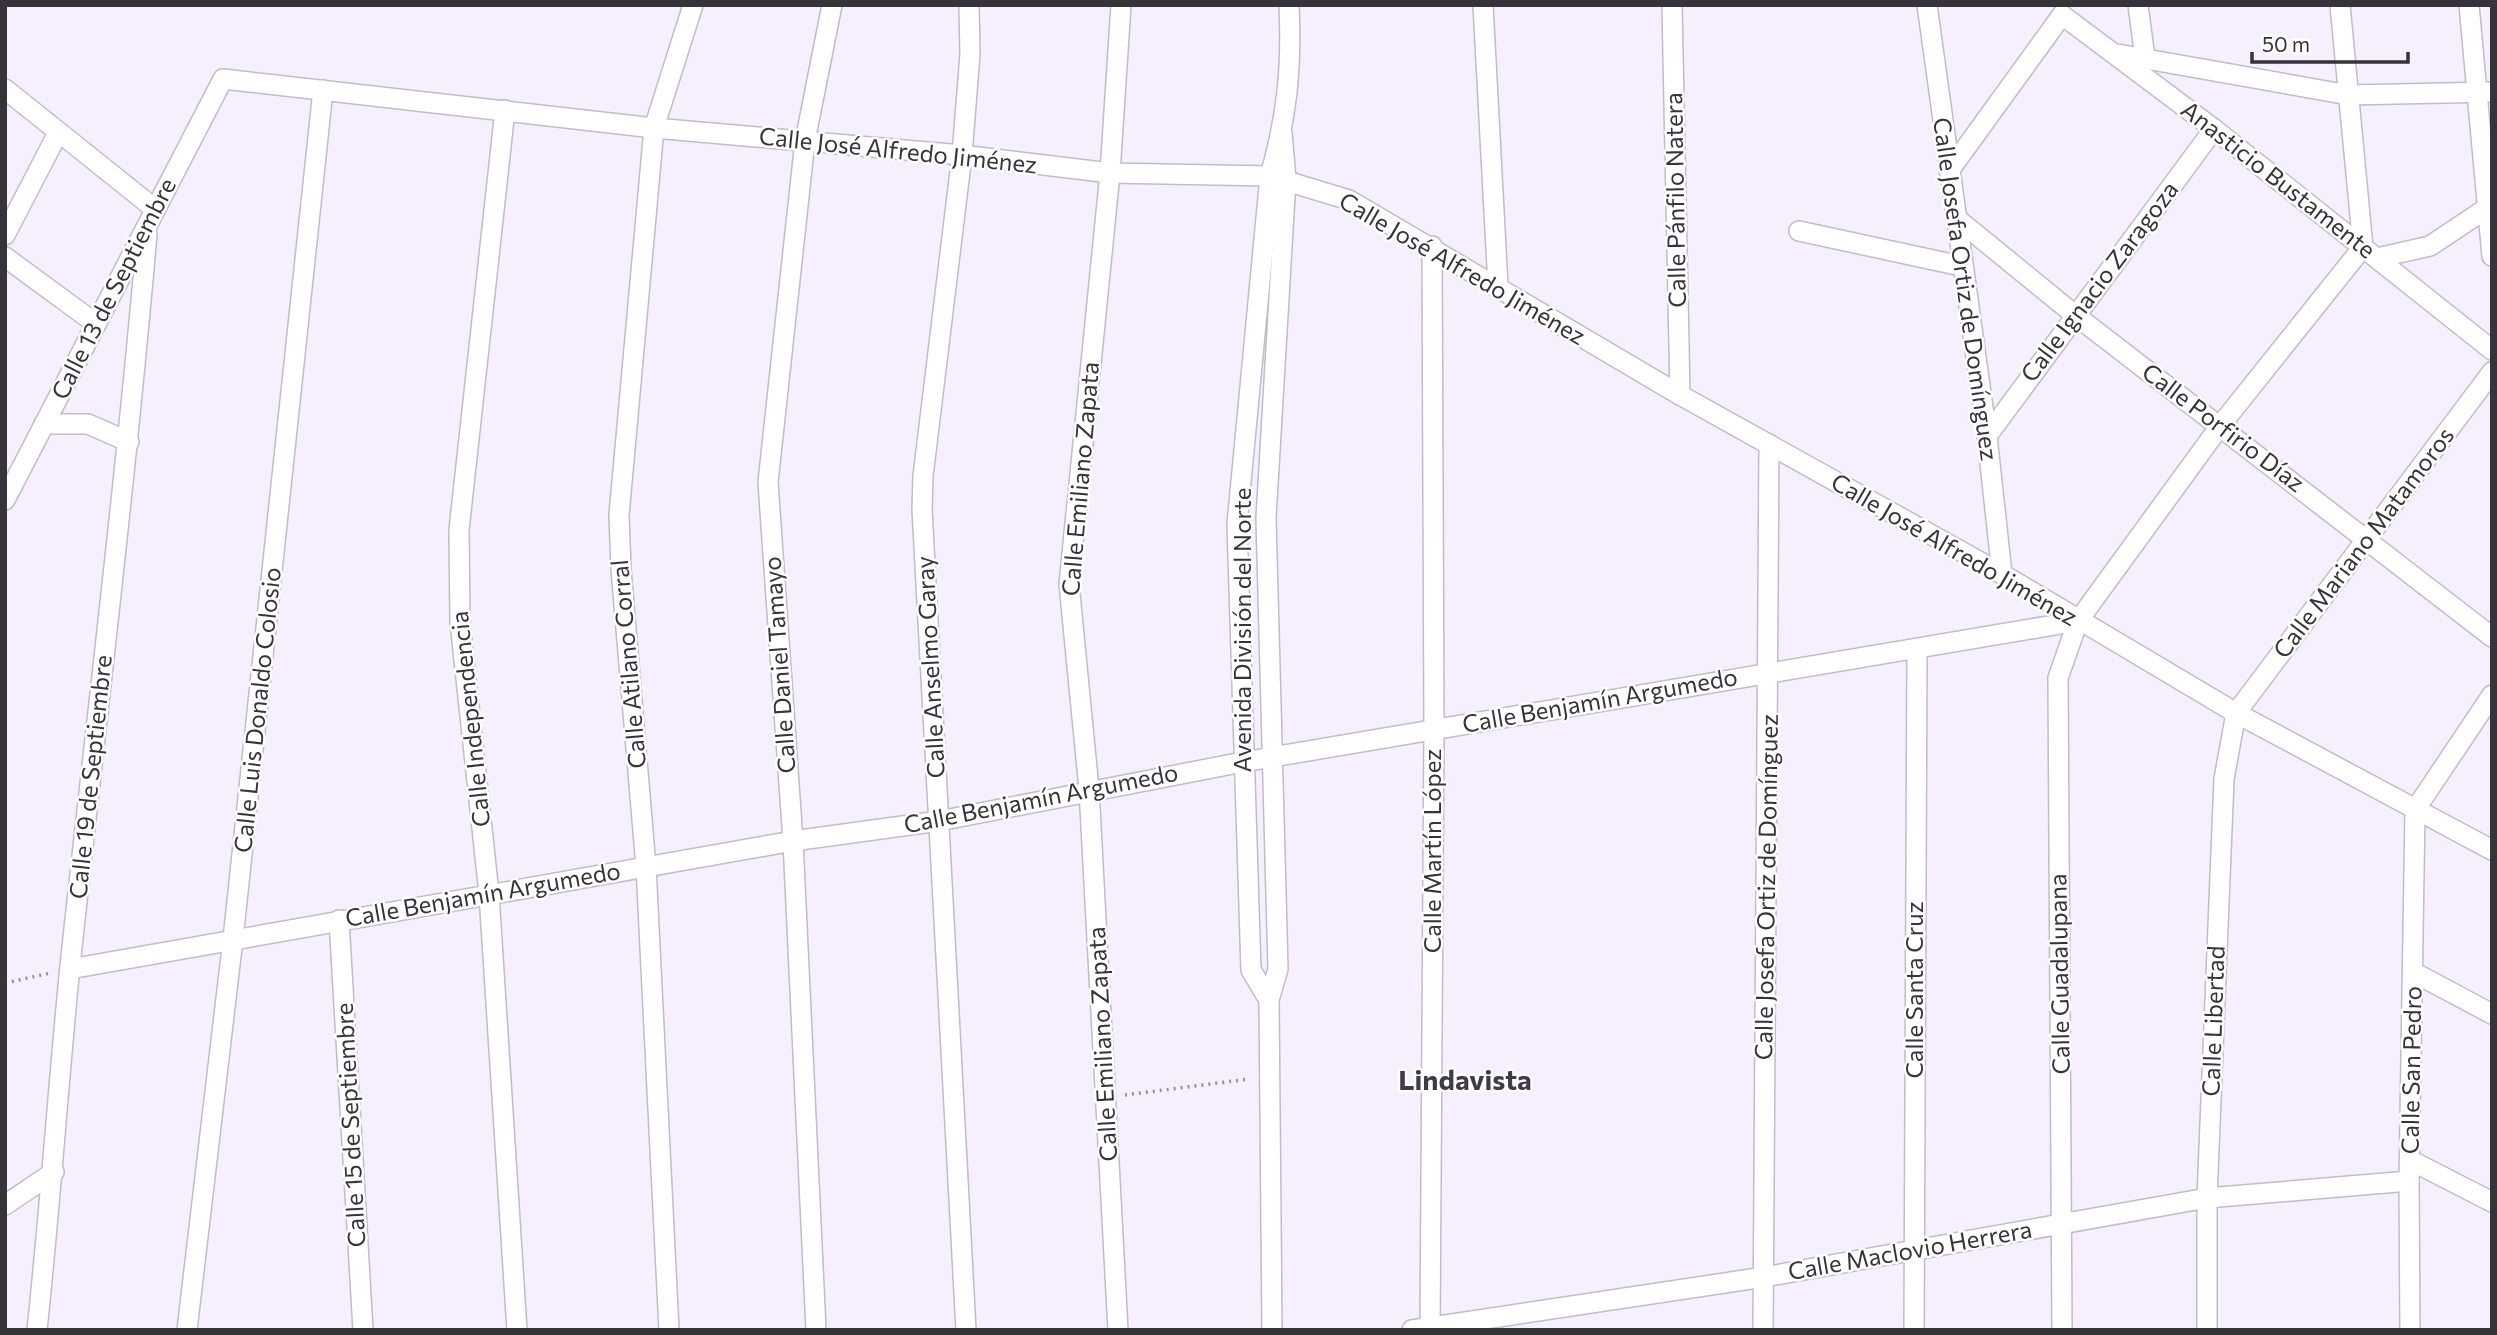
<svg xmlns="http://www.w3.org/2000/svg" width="2497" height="1335" viewBox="0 0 2497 1335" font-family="Commissioner,sans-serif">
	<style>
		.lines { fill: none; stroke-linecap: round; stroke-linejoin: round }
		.minor-casing { stroke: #c2bbcc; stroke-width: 22 }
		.path { stroke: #95909b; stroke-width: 3.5; stroke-dasharray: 2 5; stroke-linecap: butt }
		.minor { stroke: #fff; stroke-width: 19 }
		.labels { text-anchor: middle; stroke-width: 5; stroke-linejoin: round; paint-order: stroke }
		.street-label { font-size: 24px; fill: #36333a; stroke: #fff }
		.quarter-label { font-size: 28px; font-weight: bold; fill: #413b49; stroke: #fff }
	</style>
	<rect width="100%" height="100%" fill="#f5effe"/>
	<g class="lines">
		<g class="minor-casing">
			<g id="minor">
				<path d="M1483,5L1498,286"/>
				<path d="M1672,5L1680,395"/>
				<path d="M1927,5L1987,436L2002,574"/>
				<path d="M2138,5L2145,58"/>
				<path d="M2469,5L2492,256"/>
				<path d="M2118,54L2349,95L2492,92"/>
				<path d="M5,89L155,209"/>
				<path d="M505,110L459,530L460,622L489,894L517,1330"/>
				<path d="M1949,171L2062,15L2214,129L2492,350"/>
				<path d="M1956,218L2075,315L2492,637"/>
				<path d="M1799,231L1961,266"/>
				<path d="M5,235L58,133"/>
				<path d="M5,257L95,323"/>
				<path d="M2377,258L2430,246L2487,208"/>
				<path d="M44,424H88L129,442"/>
				<path d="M1987,436L2214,129"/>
				<path d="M5,500L223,79L654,128L962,155L1110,173L1270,176L1349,200L1680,395L2002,574L2236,713L2492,850"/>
				<path d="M339,920L363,1330"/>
				<path d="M70,969L793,841L939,821L1243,762L2078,621"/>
				<path d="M2413,972L2492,1014"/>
				<path d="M1269,1000L1251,970L1237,524L1270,176C1287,116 1292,68 1289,5"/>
				<path d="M2410,1160L2492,1202"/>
				<path d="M5,1205L54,1172"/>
				<path d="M37,1330C50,1209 58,1087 70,966C96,722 126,478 147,234"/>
				<path d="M187,1330L233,939L323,90"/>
				<path d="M669,1330L646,867L621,569L619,515L654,128L693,5"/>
				<path d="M816,1330L793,841L768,482L805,141L832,5"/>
				<path d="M966,1330L922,509L923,476L962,155L970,54L969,5"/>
				<path d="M1118,1330L1089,789L1069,584L1110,173L1121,5"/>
				<path d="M1272,1330L1269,1000L1278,969L1266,518L1286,179L1282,133"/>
				<path d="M1412,1330L1764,1277L2207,1198L2409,1181"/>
				<path d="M1430,1330L1434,729L1432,246"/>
				<path d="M1763,1330L1769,444"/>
				<path d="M1914,1330L1917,650"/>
				<path d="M2062,1330L2058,678L2078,621L2220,426L2363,247L2340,5"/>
				<path d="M2207,1330V1198L2224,779L2236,713L2492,372"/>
				<path d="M2410,1330L2409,1181L2415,810L2492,695"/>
			</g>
		</g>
		<g class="path">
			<path d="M5,983L51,973"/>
			<path d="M1125,1095L1249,1079"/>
		</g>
		<use href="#minor" class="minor"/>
	</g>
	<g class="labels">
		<g class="street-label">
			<text transform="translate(898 151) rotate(6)" y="8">Calle José Alfredo Jiménez</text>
			<text transform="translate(2278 180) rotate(38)" y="8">Anasticio Bustamente</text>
			<text transform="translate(1676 200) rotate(-91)" y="8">Calle Pánfilo Natera</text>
			<text transform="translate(1462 269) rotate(30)" y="8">Calle José Alfredo Jiménez</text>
			<text transform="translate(2100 282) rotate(-53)" y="8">Calle Ignacio Zaragoza</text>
			<text transform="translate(114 289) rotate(-63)" y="8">Calle 13 de Septiembre</text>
			<text transform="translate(1965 289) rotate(82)" y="8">Calle Josefa Ortiz de Domínguez</text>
			<text transform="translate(2223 428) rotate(37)" y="8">Calle Porfirio Díaz</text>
			<text transform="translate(1081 479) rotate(-85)" y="8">Calle Emiliano Zapata</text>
			<text transform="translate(2364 543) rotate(-53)" y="8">Calle Mariano Matamoros</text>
			<text transform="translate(1954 550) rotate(30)" y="8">Calle José Alfredo Jiménez</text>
			<text transform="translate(1243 630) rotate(-90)" y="8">Avenida División del Norte</text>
			<text transform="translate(629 664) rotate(-95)" y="8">Calle Atilano Corral</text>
			<text transform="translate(780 665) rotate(-94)" y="8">Calle Daniel Tamayo</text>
			<text transform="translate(931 667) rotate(-93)" y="8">Calle Anselmo Garay</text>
			<text transform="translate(1600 701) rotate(-10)" y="8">Calle Benjamín Argumedo</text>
			<text transform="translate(258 710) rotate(-84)" y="8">Calle Luis Donaldo Colosio</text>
			<text transform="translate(471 719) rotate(-96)" y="8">Calle Independencia</text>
			<text transform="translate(91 777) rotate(-84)" y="8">Calle 19 de Septiembre</text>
			<text transform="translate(1041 799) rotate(-11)" y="8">Calle Benjamín Argumedo</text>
			<text transform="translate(1433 851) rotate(-90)" y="8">Calle Martín López</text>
			<text transform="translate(1767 887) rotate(-89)" y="8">Calle Josefa Ortiz de Domínguez</text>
			<text transform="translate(483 895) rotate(-10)" y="8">Calle Benjamín Argumedo</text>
			<text transform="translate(2060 974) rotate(-91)" y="8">Calle Guadalupana</text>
			<text transform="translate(1915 990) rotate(-90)" y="8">Calle Santa Cruz</text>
			<text transform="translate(2214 1021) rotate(-88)" y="8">Calle Libertad</text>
			<text transform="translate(1103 1044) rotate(-93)" y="8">Calle Emiliano Zapata</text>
			<text transform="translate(2412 1070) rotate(-89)" y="8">Calle San Pedro</text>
			<text transform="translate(351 1125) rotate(-93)" y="8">Calle 15 de Septiembre</text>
			<text transform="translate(1910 1251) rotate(-10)" y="8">Calle Maclovio Herrera</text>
		</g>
		<g class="quarter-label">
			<text x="1465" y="1090">Lindavista</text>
		</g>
	</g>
	<rect width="2497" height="1335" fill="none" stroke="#36333a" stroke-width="14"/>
	<path d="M2252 52v10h156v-10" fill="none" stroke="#36333a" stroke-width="3.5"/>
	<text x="2262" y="52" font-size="21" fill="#36333a" stroke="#ffffff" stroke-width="5" paint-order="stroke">50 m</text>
</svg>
